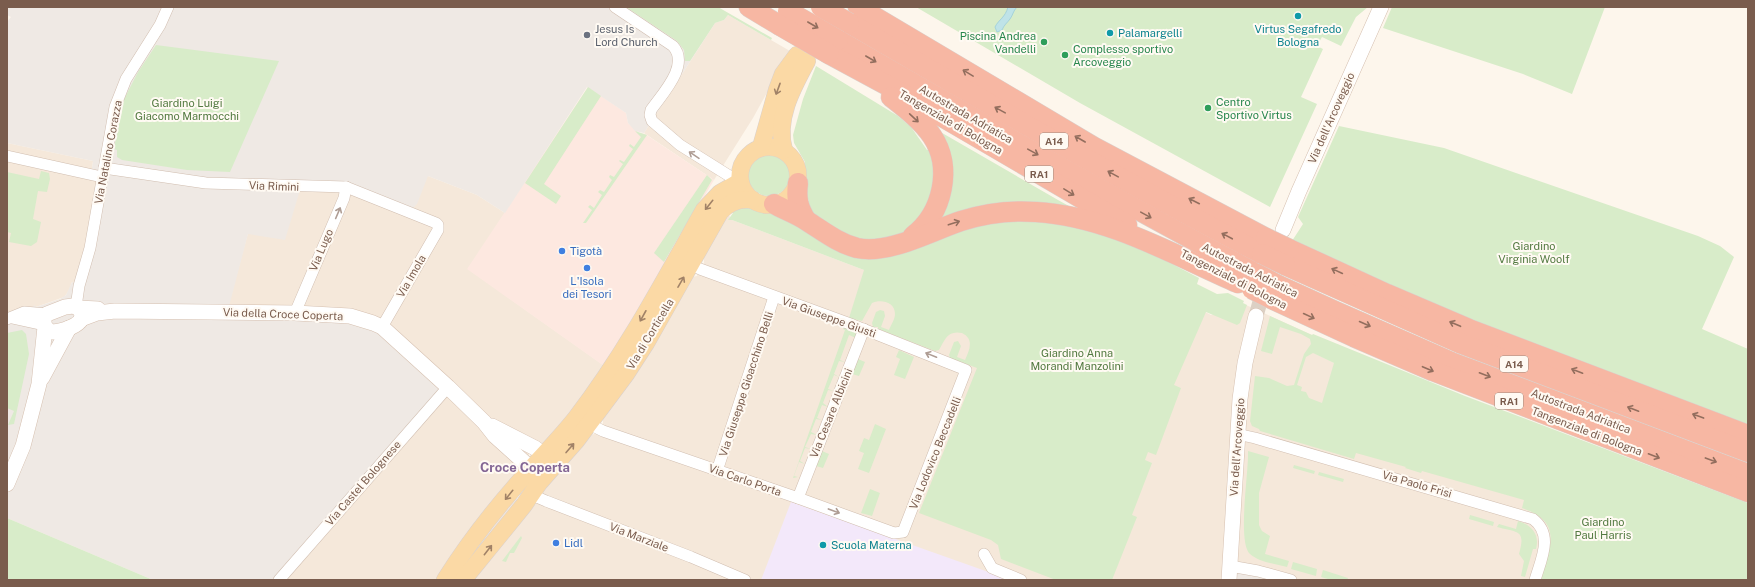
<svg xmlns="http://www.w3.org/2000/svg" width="1755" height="587" viewBox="0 0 1755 587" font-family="'Public Sans',sans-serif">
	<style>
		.residential { fill: #f5e8da }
		.commercial { fill: #fde8e0 }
		.industrial { fill: #efe9e4 }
		.education { fill: #f3e8fa }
		.green { fill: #d8ecc9; fill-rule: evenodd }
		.water { fill: #bfe3e8; stroke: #a5d3da }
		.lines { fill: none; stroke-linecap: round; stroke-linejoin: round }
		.secondary-tunnel { stroke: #dcd0c4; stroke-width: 15; stroke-dasharray: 15 8; stroke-linecap: butt }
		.street-casing { stroke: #d1beb0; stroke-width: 12 }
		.secondary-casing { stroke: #d6c0b0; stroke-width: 16 }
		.primary-casing { stroke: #dad1cd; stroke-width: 18 }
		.highway-casing { stroke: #dad1cd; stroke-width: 21 }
		.street { stroke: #fff; stroke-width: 11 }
		.secondary { stroke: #fff; stroke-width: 15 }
		.primary { stroke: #fbd9a5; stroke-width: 17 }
		.highway { stroke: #f7b7a3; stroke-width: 20 }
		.highway-bridge-casing { stroke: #dad1cd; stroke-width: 21; stroke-linecap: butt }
		.highway-bridge { stroke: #f7b7a3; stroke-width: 20 }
		.oneway { stroke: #936e5e }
		.oneway2 { stroke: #a18267 }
		.oneway3 { stroke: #af9d94 }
		.culture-dot { fill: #0f9aa8; stroke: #fffaf3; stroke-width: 1.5 }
		.worship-dot { fill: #6b7280; stroke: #fffaf3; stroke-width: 1.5 }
		.leisure-dot { fill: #2e9e5b; stroke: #fffaf3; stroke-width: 1.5 }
		.shop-dot { fill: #3f7fe0; stroke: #fffaf3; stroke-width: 1.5 }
		.labels { text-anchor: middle; stroke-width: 4; stroke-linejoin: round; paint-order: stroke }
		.shield { fill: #fffaf3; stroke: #a28b7f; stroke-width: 1 }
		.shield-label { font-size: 10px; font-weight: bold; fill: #7a5c4d }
		.worship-label { font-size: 11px; fill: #5b616d; stroke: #fffaf3; text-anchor: start }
		.culture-label { font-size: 11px; fill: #0d838f; stroke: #fffaf3; text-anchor: start }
		.leisure-label { font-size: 11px; fill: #27864d; stroke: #fffaf3; text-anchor: start }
		.park-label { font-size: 11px; fill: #537a41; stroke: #fffaf3 }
		.street-label { font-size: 11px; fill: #7a5c4d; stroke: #fffaf3 }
		.shop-label { font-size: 11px; fill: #366cbe; stroke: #fffaf3; text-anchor: start }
		.quarter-label { font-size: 13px; font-weight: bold; fill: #846695; stroke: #fffaf3 }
	</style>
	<rect width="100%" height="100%" fill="#fdf6ec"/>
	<g class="residential">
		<path d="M728,15L790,51L753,118L714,180L644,133L715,23L724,20Z"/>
		<path d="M7,143L93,161L91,174L102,177L79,285L72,282L68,292L64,297L36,307L29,316L7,319Z"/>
		<path d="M428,176L477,195L505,213L468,269L606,367L545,444L539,443L517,468L519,472L506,490L528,509L536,504L543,492L542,490L589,435L595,434L603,423V416L692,277L697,276L704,263V256L728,214L732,220L864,270L1131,273L1211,315L1246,305L1321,339L1314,353L1381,386L1748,580H278L226,314L248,233L303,180L334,181L350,185Z"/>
	</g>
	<path class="commercial" d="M588,87L626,113L628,123L639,133L645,134L714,180L604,366L467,269Z"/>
	<g class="industrial">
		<path d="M7,7H689L715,23L644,133L635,131L628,123L626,113L587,87L505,213L477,195L428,176L417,204L411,210L350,185L334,181L303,180L285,240L248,234L227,314L332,317L379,329L444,388L278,580H153L7,518V319L29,316L34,305L36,307L60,299L66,295L72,282L79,285L102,177L91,174L93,161L7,143V22L11,17L7,15Z"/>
		<path d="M1230,566L1291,580H1229Z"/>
	</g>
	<path class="education" d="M791,502L1011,580H761Z"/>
	<g class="green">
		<path d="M626,7H718L772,38L771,40L728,15L724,20L715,23L690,61H685L684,50L677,41Z"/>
		<path d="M916,7H1368L1356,17L1341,46L1322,37L1317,46L1323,49L1301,97L1317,104L1270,207L1080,103Z"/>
		<path d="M1392,7H1605L1572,94L1523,74L1383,28Z"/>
		<path d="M156,45L279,61L230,172L187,170L122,160L117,157V150L114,149L122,103L138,72Z"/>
		<path d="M816,66L898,116L911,127L927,150L929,149L933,155L934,196L907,232L892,239L853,240L811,213L804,180L805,162L794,143L793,135L803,99Z"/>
		<path d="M588,87L601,96L544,184L561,196L556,204L525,183Z"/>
		<path d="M1339,126L1444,148L1698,236L1720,246L1734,257L1702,329L1748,349V425L1503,332L1426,301L1292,241L1303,224L1298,217Z"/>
		<path d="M937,130L1058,200L1078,211L932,226Z"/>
		<path d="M635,131L647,135L586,223H583L592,210L588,207L590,205L594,208L602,195L598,192L600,190L604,192L612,180L609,177L610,175L614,177L623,164L619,161L620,160L624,162L633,149L629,146L630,144L634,147L641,137Z"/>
		<circle cx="769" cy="175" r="21"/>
		<path d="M41,171L49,173L50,179L47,192L38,191L33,219L41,222L37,242L31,246L9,242L11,233L7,232V172L39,179Z"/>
		<path d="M707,175L712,180L664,262L654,253Z"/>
		<path d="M745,207L760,212L775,213L838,247L1021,216L1105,234L1159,257L1199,278L1197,284L1217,294L1228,293L1244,301L1243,303L1247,305L1240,323L1237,325L1206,312L1174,385L1181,388L1156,455L1148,452L1145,460L1152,463L1132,515L1137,517L1112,580H1056L1001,559L998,545L991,540L919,513L977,368L950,358L949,355L954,342L958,341L961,346L957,357L965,360C970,349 974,339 962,333C947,330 945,340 939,350L935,351L878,329V327H873L872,323L876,312L880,310L884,311L885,316L881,327L889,330C891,325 895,319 895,314C895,302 881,299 872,303L862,321L849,318L864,270L732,220H728L733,213L732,210Z"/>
		<path d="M1270,316L1312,335L1313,334L1465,396L1748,503V580H1541C1550,547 1564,522 1522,508L1524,500L1422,471L1421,473L1405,468L1406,467L1356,453L1354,459L1260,431L1259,429L1252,426L1250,421L1255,376L1269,378L1287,386L1294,385L1304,354L1311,344L1310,339L1301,334L1280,327L1272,354L1261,351ZM1313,353L1334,363L1322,403L1309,398L1306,392L1301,391L1302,387L1297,385L1306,357Z"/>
		<path d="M844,327L856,332V338L849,335L840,360L845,362L839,361L834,374L839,377L834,375L828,389L834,391L828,390L823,403L828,407L822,405L817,418L822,420L816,419L811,432L817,435L811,434L805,447L811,449L805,448L800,461L805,464L799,462L794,476L798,477L793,478L845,330L843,329Z"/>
		<path d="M22,330L26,334L29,354L14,424L8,425L14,411L7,408V333Z"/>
		<path d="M899,350L914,357L905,379L894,375L900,359L896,357Z"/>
		<path d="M858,359L865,362L859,376L852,374Z"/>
		<path d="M875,424L886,429L869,473L858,469L864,453L859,451L864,438L869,440Z"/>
		<path d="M822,451L829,454L823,468L816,466Z"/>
		<path d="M1248,451L1269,457L1259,493V525L1262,531L1270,536L1265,554L1289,561L1287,567C1275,564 1259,562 1250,554C1237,542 1249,471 1248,451Z"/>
		<path d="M1294,465L1315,471L1314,474L1293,468Z"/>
		<path d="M1319,472L1344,479L1343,482L1318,475Z"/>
		<path d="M870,489L880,493L872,516L861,513Z"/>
		<path d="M1470,515L1494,522L1493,526L1469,519Z"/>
		<path d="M7,518L153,580H7Z"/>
		<path d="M1518,521C1532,525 1540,535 1536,549H1533L1525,577L1521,576L1524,561L1519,554C1526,529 1518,533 1497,527L1499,524L1516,529Z"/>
		<path d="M521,536L522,538L514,553H510L506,562L502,561Z"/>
		<path d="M1293,562L1317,569L1316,576L1291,569Z"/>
		<path d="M1323,570L1348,578L1347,580H1331L1321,577Z"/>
	</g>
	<path class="water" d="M1008,7H1017C1013,11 1013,15 1010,19C1007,23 1004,25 1002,30L997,32L995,27C999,19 1005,18 1008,7Z"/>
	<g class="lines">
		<path class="secondary-tunnel" d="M1256,316L1265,284"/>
		<g class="street-casing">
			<g id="street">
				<path d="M615,7L673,46C690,65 663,93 651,110L650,115L652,121L680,145L739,182"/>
				<path d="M7,156L102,177"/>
				<path d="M104,168L206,183L346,187L436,223L438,225V230L382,327"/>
				<path d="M76,307L79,286L90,248L115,107L126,79L160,25L168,7"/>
				<path d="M295,313L344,198L346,187"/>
				<path d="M12,318L44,325"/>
				<path d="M7,319L24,312L47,314"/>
				<path d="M589,424L603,431L798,498L894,533L903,532L966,370L853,325L700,269L691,265"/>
				<path d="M1237,434L1255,438L1533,519C1554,535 1541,559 1535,580"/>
				<path d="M717,471L774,297"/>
				<path d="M533,492L539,498L546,501L691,557L745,580"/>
				<path d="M798,498L864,329"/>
				<path d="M984,554L992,568L1021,580"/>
				<path d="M1230,566L1258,571L1291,580"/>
				<path d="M279,580L448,387"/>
			</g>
		</g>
		<g class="secondary-casing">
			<g id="secondary">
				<path d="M1283,230L1299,191L1381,7"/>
				<path d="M78,308C93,323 63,331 53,332L49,331L44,325V318L47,314L65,307L73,306L78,308L98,309"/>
				<path d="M81,319L97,313L115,311L295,313L350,316L373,323L382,327L448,387L484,422L495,436L525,463L528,471"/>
				<path d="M42,378L69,328"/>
				<path d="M492,426L535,448L544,455"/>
				<path d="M7,484L23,446L39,384L45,327"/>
				<path d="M1229,580L1240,399L1245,363L1256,316"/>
			</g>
		</g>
		<g class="primary-casing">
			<g id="primary">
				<circle cx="769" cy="176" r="29"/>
				<path d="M761,147L777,90L783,74L797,55"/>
				<path d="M784,150C775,119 793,87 807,61"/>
				<path d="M445,580C469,542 498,505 528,472C544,454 561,437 576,418C626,353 664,281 704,210L720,193L739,182"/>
				<path d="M463,580L524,505L539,483L576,441L626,374L646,343L720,212C729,202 740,198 753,200"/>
			</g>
		</g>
		<g class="highway-casing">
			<g id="highway">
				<path d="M749,7L779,25"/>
				<path d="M858,7L1094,147L1266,238"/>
				<path d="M849,23C985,102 1122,181 1262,254"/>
				<path d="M838,40C976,120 1115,199 1257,274"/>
				<path d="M829,54L905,95L1127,225"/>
				<path d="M891,97C905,108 922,121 932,136C953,167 943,213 913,236"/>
				<path d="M798,183C796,198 798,207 806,220"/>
				<path d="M774,204C785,210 797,214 807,221C823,231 838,243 857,248C888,255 931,231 961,221C986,213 1010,210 1036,212C1107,216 1174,255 1238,283"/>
				<path d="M1289,249L1387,294L1469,329L1748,435"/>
				<path d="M1285,265L1462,344L1748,452"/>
				<path d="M1278,285L1335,311L1451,362L1748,474"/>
				<path d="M1274,300L1354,337L1433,371L1748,492"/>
			</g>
		</g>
		<use href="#street" class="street"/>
		<use href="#secondary" class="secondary"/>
		<use href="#primary" class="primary"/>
		<use href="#highway" class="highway"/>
		<g class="highway-bridge-casing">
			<g id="highway-bridge">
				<path d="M821,7L849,23"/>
				<path d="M788,11L838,40"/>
				<path d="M779,25L829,54"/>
				<path d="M1266,238L1289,249"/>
				<path d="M1262,254L1285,265"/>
				<path d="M1257,274L1278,285"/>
				<path d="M1252,289L1274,300"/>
			</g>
		</g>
		<use href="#highway-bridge" class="highway-bridge"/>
	</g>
	<defs><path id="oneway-shaft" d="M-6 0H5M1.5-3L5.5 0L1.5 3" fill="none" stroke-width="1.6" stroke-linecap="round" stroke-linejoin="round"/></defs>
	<g class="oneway">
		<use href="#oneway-shaft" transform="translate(813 25) rotate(30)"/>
		<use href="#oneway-shaft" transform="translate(871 59) rotate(30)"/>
		<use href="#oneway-shaft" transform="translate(968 73) rotate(-149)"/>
		<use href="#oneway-shaft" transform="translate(1000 110) rotate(-151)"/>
		<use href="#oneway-shaft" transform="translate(914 118) rotate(43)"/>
		<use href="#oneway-shaft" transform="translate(1080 139) rotate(-150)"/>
		<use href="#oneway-shaft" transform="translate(1033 152) rotate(29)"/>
		<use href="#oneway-shaft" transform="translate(1113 174) rotate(-151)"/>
		<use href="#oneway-shaft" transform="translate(1069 192) rotate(31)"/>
		<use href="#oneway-shaft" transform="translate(1194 201) rotate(-153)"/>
		<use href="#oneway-shaft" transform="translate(1146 215) rotate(29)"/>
		<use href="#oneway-shaft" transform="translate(954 223) rotate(-18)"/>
		<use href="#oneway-shaft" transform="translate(1227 236) rotate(-152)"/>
		<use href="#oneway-shaft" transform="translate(1337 271) rotate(-155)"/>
		<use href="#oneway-shaft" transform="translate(1309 316) rotate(25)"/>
		<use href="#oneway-shaft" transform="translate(1365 324) rotate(24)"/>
		<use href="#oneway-shaft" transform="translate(1455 324) rotate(-157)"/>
		<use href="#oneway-shaft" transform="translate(1428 369) rotate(23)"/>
		<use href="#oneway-shaft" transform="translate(1577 371) rotate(-159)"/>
		<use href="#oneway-shaft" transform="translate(1485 375) rotate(21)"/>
		<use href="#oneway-shaft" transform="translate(1633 409) rotate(-159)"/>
		<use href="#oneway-shaft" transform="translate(1698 416) rotate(-160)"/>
		<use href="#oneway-shaft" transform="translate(1654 456) rotate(21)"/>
		<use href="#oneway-shaft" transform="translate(1711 460) rotate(20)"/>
	</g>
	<g class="oneway2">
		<use href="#oneway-shaft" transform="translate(778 89) rotate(110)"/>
		<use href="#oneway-shaft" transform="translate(709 205) rotate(129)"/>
		<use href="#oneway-shaft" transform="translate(681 282) rotate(-60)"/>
		<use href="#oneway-shaft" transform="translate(643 316) rotate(119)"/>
		<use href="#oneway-shaft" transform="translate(570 448) rotate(-49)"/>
		<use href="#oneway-shaft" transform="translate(509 495) rotate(129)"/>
		<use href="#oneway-shaft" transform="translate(488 550) rotate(-52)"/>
	</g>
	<g class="oneway3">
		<use href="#oneway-shaft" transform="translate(694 155) rotate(-146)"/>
		<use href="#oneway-shaft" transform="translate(338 213) rotate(-67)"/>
		<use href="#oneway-shaft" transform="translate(931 355) rotate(-158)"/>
		<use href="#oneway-shaft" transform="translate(834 511) rotate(20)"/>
	</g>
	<g class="culture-dot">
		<circle cx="1298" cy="16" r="4"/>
		<circle cx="1110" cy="33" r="4"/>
		<circle cx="823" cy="545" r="4"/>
	</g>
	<circle class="worship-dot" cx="587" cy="35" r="4"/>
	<g class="leisure-dot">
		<circle cx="1044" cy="42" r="4"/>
		<circle cx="1065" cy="55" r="4"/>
		<circle cx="1208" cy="108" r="4"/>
	</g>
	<g class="shop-dot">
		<circle cx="562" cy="251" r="4"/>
		<circle cx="587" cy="268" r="4"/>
		<circle cx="556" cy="543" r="4"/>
	</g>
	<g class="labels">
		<g class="shield">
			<rect x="1040" y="133" width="28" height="16" rx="3"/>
			<rect x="1025" y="166" width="28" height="16" rx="3"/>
			<rect x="1500" y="356" width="28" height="16" rx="3"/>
			<rect x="1495" y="393" width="28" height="16" rx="3"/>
		</g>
		<g class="shield-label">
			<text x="1054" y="145">A14</text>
			<text x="1039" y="178">RA1</text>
			<text x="1514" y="368">A14</text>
			<text x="1509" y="405">RA1</text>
		</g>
		<g class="worship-label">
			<text x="595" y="33">Jesus Is<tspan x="595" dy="13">Lord Church</tspan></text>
		</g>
		<g class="culture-label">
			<text x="1298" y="33" text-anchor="middle">Virtus Segafredo<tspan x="1298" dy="13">Bologna</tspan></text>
			<text x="1118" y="37">Palamargelli</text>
			<text x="831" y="549">Scuola Materna</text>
		</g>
		<g class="leisure-label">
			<text x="1036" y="40" text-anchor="end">Piscina Andrea<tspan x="1036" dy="13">Vandelli</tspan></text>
			<text x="1073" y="53">Complesso sportivo<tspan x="1073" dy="13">Arcoveggio</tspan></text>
			<text x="1216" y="106">Centro<tspan x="1216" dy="13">Sportivo Virtus</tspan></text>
		</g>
		<g class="park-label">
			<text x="187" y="107">Giardino Luigi<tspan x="187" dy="13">Giacomo Marmocchi</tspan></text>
			<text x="1534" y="250">Giardino<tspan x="1534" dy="13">Virginia Woolf</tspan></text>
			<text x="1077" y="357">Giardino Anna<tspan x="1077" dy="13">Morandi Manzolini</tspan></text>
			<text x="1603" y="526">Giardino<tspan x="1603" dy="13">Paul Harris</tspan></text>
		</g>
		<g class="street-label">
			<text transform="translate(966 114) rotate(30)" y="4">Autostrada Adriatica</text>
			<text transform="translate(1331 118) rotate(-66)" y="4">Via dell'Arcoveggio</text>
			<text transform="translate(951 122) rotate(30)" y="4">Tangenziale di Bologna</text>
			<text transform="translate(108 152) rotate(-79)" y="4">Via Natalino Corazza</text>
			<text transform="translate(274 186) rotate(2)" y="4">Via Rimini</text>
			<text transform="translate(321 250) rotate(-67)" y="4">Via Lugo</text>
			<text transform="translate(1250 270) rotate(27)" y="4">Autostrada Adriatica</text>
			<text transform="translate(411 276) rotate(-60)" y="4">Via Imola</text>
			<text transform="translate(1234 279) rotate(27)" y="4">Tangenziale di Bologna</text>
			<text transform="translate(283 314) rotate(2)" y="4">Via della Croce Coperta</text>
			<text transform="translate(829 317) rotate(20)" y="4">Via Giuseppe Giusti</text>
			<text transform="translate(650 334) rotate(-59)" y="4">Via di Corticella</text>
			<text transform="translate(746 384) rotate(-72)" y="4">Via Giuseppe Gioacchino Belli</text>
			<text transform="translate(1581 411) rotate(21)" y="4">Autostrada Adriatica</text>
			<text transform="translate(831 413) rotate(-68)" y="4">Via Cesare Albicini</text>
			<text transform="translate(1587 431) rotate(21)" y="4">Tangenziale di Bologna</text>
			<text transform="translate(1237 447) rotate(-86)" y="4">Via dell'Arcoveggio</text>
			<text transform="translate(935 453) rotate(-68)" y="4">Via Lodovico Beccadelli</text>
			<text transform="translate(745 480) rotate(19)" y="4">Via Carlo Porta</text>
			<text transform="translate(363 483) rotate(-49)" y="4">Via Castel Bolognese</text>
			<text transform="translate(1417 484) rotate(16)" y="4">Via Paolo Frisi</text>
			<text transform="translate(639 537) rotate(21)" y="4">Via Marziale</text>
		</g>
		<g class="shop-label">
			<text x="570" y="255">Tigotà</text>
			<text x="587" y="285" text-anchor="middle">L'Isola<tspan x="587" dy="13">dei Tesori</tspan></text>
			<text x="564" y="547">Lidl</text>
		</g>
		<g class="quarter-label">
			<text x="525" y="472">Croce Coperta</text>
		</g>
	</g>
	<rect width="1755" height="587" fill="none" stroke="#7a5c4d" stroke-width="16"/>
</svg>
